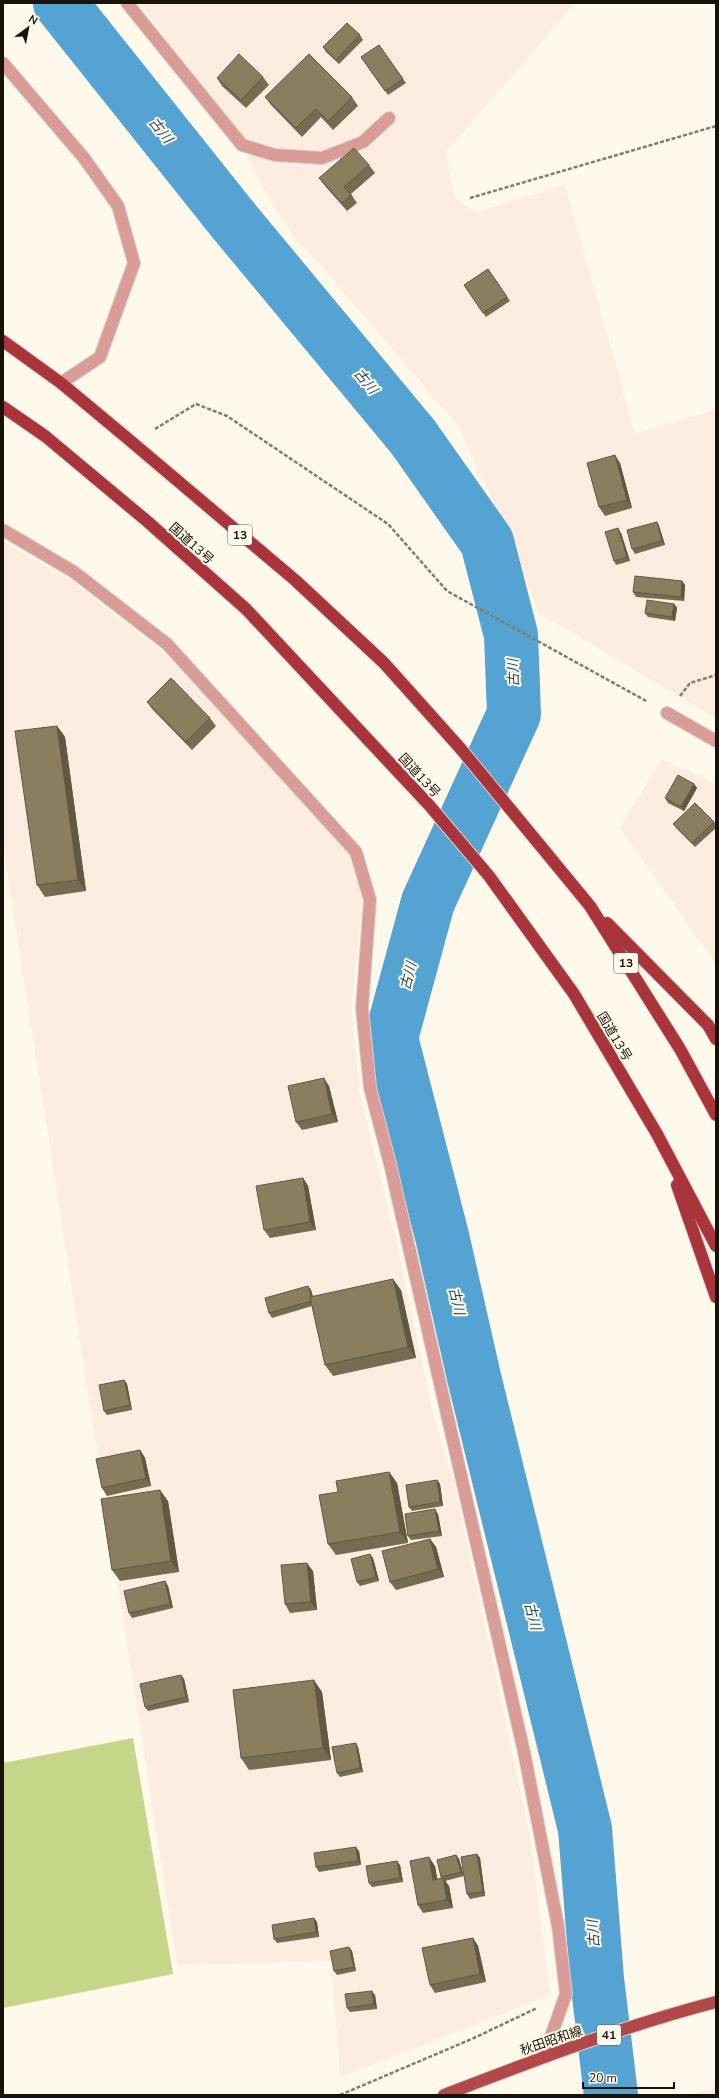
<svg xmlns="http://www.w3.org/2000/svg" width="719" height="2098" viewBox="0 0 719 2098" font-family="'Nunito Sans','Noto Sans JP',sans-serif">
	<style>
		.industrial { fill: #fdece0 }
		.green { fill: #c5d688 }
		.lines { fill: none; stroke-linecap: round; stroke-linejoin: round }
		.river { stroke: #55a3d2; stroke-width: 54 }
		.service-casing { stroke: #dad4c7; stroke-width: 14 }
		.minor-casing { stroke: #dad4c7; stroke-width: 14 }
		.tertiary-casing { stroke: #dad4c7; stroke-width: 14 }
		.primary-casing { stroke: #dad4c7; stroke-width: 14 }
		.trunk-casing { stroke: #dad4c7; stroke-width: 14 }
		.path { stroke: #817c6f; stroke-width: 2.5; stroke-dasharray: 4 2; stroke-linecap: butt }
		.service { stroke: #d99c99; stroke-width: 12 }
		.minor { stroke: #d99c99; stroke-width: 12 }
		.tertiary { stroke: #d99c99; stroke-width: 12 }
		.primary { stroke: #b3484a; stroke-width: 12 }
		.trunk { stroke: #aa343b; stroke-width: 12 }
		.wall { fill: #776c52 }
		.shaded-wall { fill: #615842 }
		.building { fill: #8a7e5f; stroke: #615842 }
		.labels { text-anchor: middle; stroke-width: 4; stroke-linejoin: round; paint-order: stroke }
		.shield { fill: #fff9ec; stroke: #5d584c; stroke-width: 1 }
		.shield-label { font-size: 12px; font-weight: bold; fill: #181307 }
		.street-label { font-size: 13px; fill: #181307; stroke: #fff9ec }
		.water-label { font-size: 14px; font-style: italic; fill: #155171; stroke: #fff9ec }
	</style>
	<rect width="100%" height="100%" fill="#fff9ec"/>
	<g class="industrial">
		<path d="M138,3H575L446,152L454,198L476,212L565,185L635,434L716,409V718L539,613L503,522L457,424L323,268L293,236L264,190L228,117Z"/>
		<path d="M3,541L72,581L166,655L350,852L361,892L362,908L351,1007L360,1094L399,1253L434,1418L455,1486L530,1836L550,1995L340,2077L331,1961L177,1965L3,845Z"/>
		<path d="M661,759L716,784V964L620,828Z"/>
		<path d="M716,2087V2095H691Z"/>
	</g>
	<path class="green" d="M133,1738L173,1974L3,2008V1763Z"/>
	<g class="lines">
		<path class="river" d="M60,3L233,220L413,437L487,542L511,635L514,714L428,902L391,1038L442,1236L474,1377L585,1829L597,1979L611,2095"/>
		<g class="service-casing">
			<path id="service" d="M127,3L242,145L275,155L322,158L363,142L389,118"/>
		</g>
		<g class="minor-casing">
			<g id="minor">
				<path d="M3,63L84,158L118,206L134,263L100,357L61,383"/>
				<path d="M3,530L74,572L167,644L356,852L370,900L362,1008L370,1088L390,1164L524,1752L558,1926L566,1994L544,2056"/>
			</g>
		</g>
		<g class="tertiary-casing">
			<path id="tertiary" d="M667,713L716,741"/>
		</g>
		<g class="primary-casing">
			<path id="primary" d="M444,2095C533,2061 623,2026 716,2002"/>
		</g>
		<g class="trunk-casing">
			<g id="trunk">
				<path d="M3,341L61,383L127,438L295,580L384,663L460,748L590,906L680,1049L716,1115"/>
				<path d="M3,407L45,436L148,522L246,609L429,805L489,876L574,994L657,1134L716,1246"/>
				<path d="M607,923L708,1025L716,1039"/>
				<path d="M677,1185L716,1297"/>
			</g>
		</g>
		<g class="path">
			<path d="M470,198L716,126"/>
			<path d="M155,429L196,404L227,416L388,524L447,591L648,702"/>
			<path d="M680,696L690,683L716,675"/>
			<path d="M340,2095L474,2038L537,2008"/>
		</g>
		<use href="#service" class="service"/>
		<use href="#minor" class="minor"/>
		<use href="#tertiary" class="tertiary"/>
		<use href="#primary" class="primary"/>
		<use href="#trunk" class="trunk"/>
	</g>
	<g class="wall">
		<path d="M360,35L363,40L339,64L326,52L323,47Z"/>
		<path d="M379,45L406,83L388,95L361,57Z"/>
		<path d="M263,77L269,85L246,108L222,86L217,78Z"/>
		<path d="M265,97H352L358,106L333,130L321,117L302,137L271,105Z"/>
		<path d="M369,165L375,173L351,194L357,203L347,211L325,186L319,178Z"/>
		<path d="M488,269L510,301L486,317L464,285Z"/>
		<path d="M620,463L632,508L605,516L599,507Z"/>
		<path d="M657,522L659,526L665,545L635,554L632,549Z"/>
		<path d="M621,533L630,561L616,565L614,561Z"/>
		<path d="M682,581L685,585L684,601L636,597L633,592Z"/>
		<path d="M674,604L677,608L675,621L648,617L645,613Z"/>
		<path d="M147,702L210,718L216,726L192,750L153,710Z"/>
		<path d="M57,726L65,737L86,891L45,897L37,885Z"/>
		<path d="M694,784L697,788L684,811L668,803L665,798Z"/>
		<path d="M714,822L716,825V828L695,847L676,828L673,824Z"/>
		<path d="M329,1086L338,1122L302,1130L296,1122Z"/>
		<path d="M303,1178L308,1186L316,1230L270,1238L264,1230Z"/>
		<path d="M311,1290L313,1296L401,1290L416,1358L333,1376L325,1365L312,1306L272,1318L269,1313Z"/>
		<path d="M124,1380L127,1384L132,1410L107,1415L104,1411Z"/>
		<path d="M140,1450L145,1458L151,1486L107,1496L102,1488Z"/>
		<path d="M389,1472L397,1483L408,1543L336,1555L328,1544L338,1492Z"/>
		<path d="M437,1480L440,1484L443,1506L412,1511L409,1507Z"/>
		<path d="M168,1501L179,1572L120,1581L112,1570Z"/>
		<path d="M438,1514L442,1536L411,1540L408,1536Z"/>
		<path d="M430,1539L436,1547L444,1577L396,1590L390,1582Z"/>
		<path d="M373,1558L379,1581L360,1586L357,1582Z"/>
		<path d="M313,1571L317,1610L290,1613L285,1604Z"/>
		<path d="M165,1581L168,1586L173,1608L132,1618L129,1613Z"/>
		<path d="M184,1679L189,1702L148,1711L145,1707Z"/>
		<path d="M322,1692L331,1760L249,1770L241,1758Z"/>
		<path d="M358,1747L363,1772L340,1777L337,1773Z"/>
		<path d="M359,1851L361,1865L319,1872L316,1867Z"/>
		<path d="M477,1854L480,1858L485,1896L470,1899L467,1894Z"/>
		<path d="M456,1855L459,1859L464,1876L445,1881L449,1886L453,1908L423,1913L418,1905L435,1866L437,1879H442L441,1877Z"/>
		<path d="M400,1865L403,1882L372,1887L369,1883Z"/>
		<path d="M314,1918L317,1922L319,1937L277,1943L274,1939Z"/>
		<path d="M473,1938L478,1946L486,1982L435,1993L430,1985Z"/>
		<path d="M352,1951L356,1971L337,1975L334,1971Z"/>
		<path d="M375,1995L377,2009L350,2012L347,2008Z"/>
	</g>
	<g class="shaded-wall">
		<path d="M615,455L620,463L632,508L627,500Z"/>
		<path d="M657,522L659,526L665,545L662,541Z"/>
		<path d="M618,528L621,533L630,561L627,557Z"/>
		<path d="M682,581L685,585L684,601L681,597Z"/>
		<path d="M674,604L677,608L675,621L672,617Z"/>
		<path d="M57,726L65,737L86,891L78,880Z"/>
		<path d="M694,784L697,788L684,811L681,807Z"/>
		<path d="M324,1078L329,1086L338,1122L332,1114Z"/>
		<path d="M303,1178L308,1186L316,1230L310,1222Z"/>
		<path d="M393,1279L401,1290L416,1358L408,1347Z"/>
		<path d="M308,1286L311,1290L315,1305L312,1301Z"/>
		<path d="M124,1380L127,1384L132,1410L130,1405Z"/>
		<path d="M140,1450L145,1458L151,1486L146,1478Z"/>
		<path d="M389,1472L397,1483L408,1543L400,1532Z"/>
		<path d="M437,1480L440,1484L443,1506L440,1502Z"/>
		<path d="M160,1490L168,1501L179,1572L171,1561Z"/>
		<path d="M435,1509L438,1514L442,1536L439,1531Z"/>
		<path d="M430,1539L436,1547L444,1577L438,1569Z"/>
		<path d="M370,1554L373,1558L379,1581L376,1577Z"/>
		<path d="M307,1563L313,1571L317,1610L311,1602Z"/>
		<path d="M165,1581L168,1586L173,1608L170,1604Z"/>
		<path d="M181,1675L184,1679L189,1702L186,1697Z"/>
		<path d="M314,1680L322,1692L331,1760L323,1748Z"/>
		<path d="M356,1743L358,1747L363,1772L360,1768Z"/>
		<path d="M356,1847L359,1851L361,1865L358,1861Z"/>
		<path d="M477,1854L480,1858L485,1896L483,1892Z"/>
		<path d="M456,1855L459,1859L464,1876L461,1872Z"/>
		<path d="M429,1857L435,1866L439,1888L433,1880Z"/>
		<path d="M397,1861L400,1865L403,1882L400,1878Z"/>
		<path d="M443,1878L449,1886L453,1908L447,1900Z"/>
		<path d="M314,1918L317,1922L319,1937L316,1932Z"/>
		<path d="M473,1938L478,1946L486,1982L480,1974Z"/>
		<path d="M349,1947L352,1951L356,1971L354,1967Z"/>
		<path d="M372,1991L375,1995L377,2009L374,2004Z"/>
	</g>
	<g class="building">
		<path d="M347,23L360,35L336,60L323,47Z"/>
		<path d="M379,45L403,79L385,91L361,57Z"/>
		<path d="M239,54L263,77L241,100L217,78Z"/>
		<path d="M309,54L352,97L328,121L316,109L296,128L265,97Z"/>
		<path d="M354,148L369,165L344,187L351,195L342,203L319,178Z"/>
		<path d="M488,269L507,297L483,313L464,285Z"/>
		<path d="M615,455L627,500L599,507L587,463Z"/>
		<path d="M657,522L662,541L632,549L627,530Z"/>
		<path d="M618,528L627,557L614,561L605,532Z"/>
		<path d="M635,576L682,581L681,597L633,592Z"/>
		<path d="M647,600L674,604L672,617L645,613Z"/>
		<path d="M171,678L210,718L186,742L147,702Z"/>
		<path d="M57,726L78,880L37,885L15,731Z"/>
		<path d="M678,775L694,784L681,807L665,798Z"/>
		<path d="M695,803L714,822L692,843L673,824Z"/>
		<path d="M324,1078L332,1114L296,1122L288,1086Z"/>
		<path d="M303,1178L310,1222L264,1230L256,1186Z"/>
		<path d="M393,1279L408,1347L325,1365L310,1297Z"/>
		<path d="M308,1286L311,1296L310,1297L311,1301L269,1313L265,1298Z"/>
		<path d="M124,1380L130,1405L104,1411L99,1385Z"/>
		<path d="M140,1450L146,1478L102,1488L96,1459Z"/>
		<path d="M389,1472L400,1532L328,1544L319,1495L338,1492L336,1481Z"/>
		<path d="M437,1480L440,1502L409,1507L406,1485Z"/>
		<path d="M160,1490L171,1561L112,1570L101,1499Z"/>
		<path d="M435,1509L439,1531L408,1536L405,1514Z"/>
		<path d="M430,1539L438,1569L390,1582L382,1551Z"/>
		<path d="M370,1554L376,1577L357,1582L351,1559Z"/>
		<path d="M307,1563L311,1602L285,1604L281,1565Z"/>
		<path d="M165,1581L170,1604L129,1613L124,1591Z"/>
		<path d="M181,1675L186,1697L145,1707L140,1684Z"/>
		<path d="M314,1680L323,1748L241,1758L233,1690Z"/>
		<path d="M356,1743L360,1768L337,1773L332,1747Z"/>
		<path d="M356,1847L358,1861L316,1867L314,1853Z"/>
		<path d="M477,1854L483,1892L467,1894L461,1857Z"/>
		<path d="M456,1855L461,1872L441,1877L437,1860Z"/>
		<path d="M429,1857L433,1880L443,1878L447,1900L418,1905L410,1861Z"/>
		<path d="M397,1861L400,1878L369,1883L366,1866Z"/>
		<path d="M314,1918L316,1932L274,1939L272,1925Z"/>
		<path d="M473,1938L480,1974L430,1985L422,1948Z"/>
		<path d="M349,1947L354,1967L334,1971L330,1951Z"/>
		<path d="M372,1991L374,2004L347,2008L345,1994Z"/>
	</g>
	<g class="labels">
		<g class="shield">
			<rect x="228" y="525" width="24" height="20" rx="3"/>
			<rect x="614" y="953" width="24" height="20" rx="3"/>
			<rect x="597" y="2025" width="24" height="20" rx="3"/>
		</g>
		<g class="shield-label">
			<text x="240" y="539">13</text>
			<text x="626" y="967">13</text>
			<text x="609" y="2039">41</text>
		</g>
		<g class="street-label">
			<text transform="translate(192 543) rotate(42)" y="5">国道13号</text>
			<text transform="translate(420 775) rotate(47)" y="5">国道13号</text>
			<text transform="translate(615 1036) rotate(59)" y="5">国道13号</text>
			<text transform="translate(551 2040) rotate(-19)" y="5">秋田昭和線</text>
		</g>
		<g class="water-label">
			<text transform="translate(161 130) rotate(51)" y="5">古川</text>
			<text transform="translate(366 381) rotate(50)" y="5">古川</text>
			<text transform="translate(513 673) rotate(-92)" y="5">古川</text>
			<text transform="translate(408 976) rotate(-75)" y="5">古川</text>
			<text transform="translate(457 1301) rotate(77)" y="5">古川</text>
			<text transform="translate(533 1616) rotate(76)" y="5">古川</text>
			<text transform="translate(593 1934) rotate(-94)" y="5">古川</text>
		</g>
	</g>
	<rect width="719" height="2098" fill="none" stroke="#181307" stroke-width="8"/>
	<g transform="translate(28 28) rotate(32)" stroke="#fff9ec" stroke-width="3" paint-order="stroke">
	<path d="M0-3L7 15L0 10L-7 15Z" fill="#181307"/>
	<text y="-6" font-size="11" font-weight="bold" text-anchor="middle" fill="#181307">N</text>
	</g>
	<path d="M583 2082v6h91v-6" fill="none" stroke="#181307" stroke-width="2"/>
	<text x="589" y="2082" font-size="12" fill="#181307" stroke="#fff9ec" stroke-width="3" paint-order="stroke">20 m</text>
</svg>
